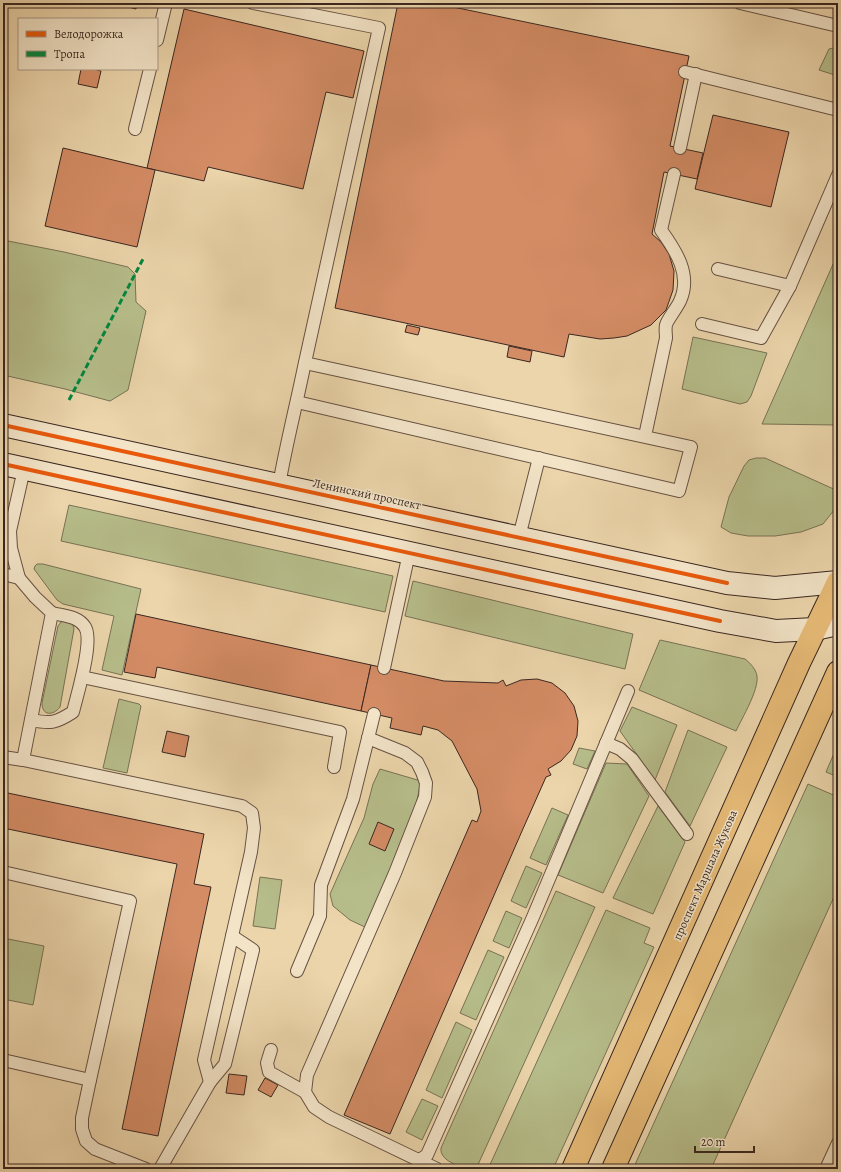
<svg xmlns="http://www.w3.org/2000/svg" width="841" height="1172" viewBox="0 0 841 1172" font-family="Alegreya,serif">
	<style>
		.green { fill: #b6bd8a; stroke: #787255 }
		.building { fill: #d48c65; stroke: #3a2720 }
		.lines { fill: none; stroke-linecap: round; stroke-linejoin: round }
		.lane-casing { stroke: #665243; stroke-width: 14 }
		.secondary-casing { stroke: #3a2720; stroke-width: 24 }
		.primary-casing { stroke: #3a2720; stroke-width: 24 }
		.lane { stroke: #f3e4c8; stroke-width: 12 }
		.secondary { stroke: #f3e4c8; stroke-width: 22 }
		.primary { stroke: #e6ba76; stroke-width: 22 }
		.quiet { stroke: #00873e; stroke-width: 3; stroke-dasharray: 6 3; stroke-linecap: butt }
		.cycleway-casing { stroke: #f3e4c8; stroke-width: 6 }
		.cycleway { stroke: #e8590c; stroke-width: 4 }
		.labels { text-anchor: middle; stroke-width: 3; stroke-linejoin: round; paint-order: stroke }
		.street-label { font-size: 12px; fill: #3a2720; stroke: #f3e4c8 }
	</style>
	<rect width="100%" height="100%" fill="#ecd5ab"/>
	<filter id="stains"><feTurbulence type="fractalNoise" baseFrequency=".005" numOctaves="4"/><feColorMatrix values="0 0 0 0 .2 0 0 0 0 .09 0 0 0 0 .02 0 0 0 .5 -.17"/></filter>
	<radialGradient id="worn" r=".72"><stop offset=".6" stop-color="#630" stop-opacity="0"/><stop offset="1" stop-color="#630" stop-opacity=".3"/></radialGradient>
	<g class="green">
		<path d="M838,47V76L819,70L829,49Z"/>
		<path d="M3,240L64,252L128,267L135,274L136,302L146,311L128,390L110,401L65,389L3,375Z"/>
		<path d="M838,253V425L762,424Z"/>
		<path d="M693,337L767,353L751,396L747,402L740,404L682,389Z"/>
		<path d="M756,458H765L838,491V500L835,509L823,524L801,532L775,536H748L731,533L721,527L729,497L744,466L749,460Z"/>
		<path d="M69,505L393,576L385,612L61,541Z"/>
		<path d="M37,564H43L141,589L122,675L102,670L114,616L63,604L57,600L34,569L35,566Z"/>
		<path d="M413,581L633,634L625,669L405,616Z"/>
		<path d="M65,621C71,622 73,623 74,629L60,707C53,716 42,716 42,703L58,626L61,622Z"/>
		<path d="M660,640L745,659C750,663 756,669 757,676C759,690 742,718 736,731L639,690Z"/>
		<path d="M119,699L139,704L141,706L127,773L103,768Z"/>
		<path d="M632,707L677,725L655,780L620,731Z"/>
		<path d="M688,730L727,747L690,826L665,792Z"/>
		<path d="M838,744V777L826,772Z"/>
		<path d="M579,748L595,751L587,769L573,764Z"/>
		<path d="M606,763L627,764L649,796L603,893L558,875Z"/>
		<path d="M380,769L421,781L416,805L367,928L350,920L333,906L330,894L364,818L373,784Z"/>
		<path d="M808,784L838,797V888L711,1169H633Z"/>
		<path d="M658,806L685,842L653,914L613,898Z"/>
		<path d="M552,808L568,815L546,865L530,858Z"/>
		<path d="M526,866L542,873L526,908L511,901Z"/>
		<path d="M260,877L282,880L275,929L253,926Z"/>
		<path d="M556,891L595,907L476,1169C465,1169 439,1162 441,1148Z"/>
		<path d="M606,910L650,928L644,943L654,947L553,1169H488Z"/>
		<path d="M506,911L522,918L509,948L493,941Z"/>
		<path d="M3,938L44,946L33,1005L3,999Z"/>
		<path d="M488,950L504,957L476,1020L460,1013Z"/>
		<path d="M456,1022L472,1030L442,1098L426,1090Z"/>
		<path d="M422,1099L438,1106L422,1140L406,1132Z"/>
	</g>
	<g class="building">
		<path d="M113,3H137L136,9Z"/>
		<path d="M398,3H434L689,56L670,146L703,153L697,179L664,172L652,234L661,242L669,254L674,271L673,290L666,310L651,325L627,336L614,338L600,339L569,334L564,357L335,308Z"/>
		<path d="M184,9L364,51L353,98L326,92L303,189L208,167L204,181L147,168Z"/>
		<path d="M81,69H94L101,71L97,88L78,84Z"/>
		<path d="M713,115L789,132L771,207L695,189Z"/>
		<path d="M63,148L155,170L137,247L45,226Z"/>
		<path d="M407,325L420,328L418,335L405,332Z"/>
		<path d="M509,346L532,351L530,362L507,357Z"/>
		<path d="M136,614L371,665L361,711L157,667L155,678L124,672Z"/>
		<path d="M371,665L444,681L498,683L503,680L506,686L521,680L537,679L552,683L565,693L574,706L578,721L577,736L571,750L561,761L548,769L551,775L546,777L522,831L390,1134L344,1115L472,820L477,822L481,811L477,789L452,741L438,730L423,726L421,735L390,728L392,718L361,711Z"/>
		<path d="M167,731L189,736L185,757L162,752Z"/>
		<path d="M3,792L204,834L194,884L211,887L158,1136L122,1129L177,864L3,828Z"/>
		<path d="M378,822L394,829L385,851L369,844Z"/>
		<path d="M229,1074L247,1076L244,1095L226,1093Z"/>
		<path d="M265,1078L278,1085L271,1097L258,1090Z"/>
		<path d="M9,1165L24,1168V1169H8Z"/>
	</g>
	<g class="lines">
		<g class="lane-casing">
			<g id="lane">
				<path d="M253,3L379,28C354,141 328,254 304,367C296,406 286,445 279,485"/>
				<path d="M740,3L838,26"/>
				<path d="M157,40L166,3"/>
				<path d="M685,72L838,110"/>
				<path d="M135,129L150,69"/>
				<path d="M680,148L696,74"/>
				<path d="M718,269L790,286L838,175"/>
				<path d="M702,324L761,338L790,286"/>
				<path d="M297,402L679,491L691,447L305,363"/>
				<path d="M645,436L666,338C666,334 665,329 666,325C667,320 677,308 680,301C692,275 676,251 661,230L674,174"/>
				<path d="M519,537L539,458"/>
				<path d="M3,574L19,578"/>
				<path d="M384,668L409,553"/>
				<path d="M82,677L340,732L334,767"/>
				<path d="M31,720C51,724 56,723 73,712C77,695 94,641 85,627C78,616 64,616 52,613"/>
				<path d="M368,738L405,753L417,762L422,772L426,783L425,797L395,873L307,1075L305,1092L314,1107L329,1117L437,1169"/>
				<path d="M606,743L620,749L632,759L687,834"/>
				<path d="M3,757L23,760L242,806L252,813L254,828L251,852L204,1060L210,1082L160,1169"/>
				<path d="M23,760L52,613L35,597L19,578L11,548L10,531L24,469"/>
				<path d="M3,872L130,901L90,1080L82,1118V1129L86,1141L95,1149L146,1169"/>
				<path d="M297,971L320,916L321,885L353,799L374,714"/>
				<path d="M271,1050L267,1063L269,1072L305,1092"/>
				<path d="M3,1060L90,1080"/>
				<path d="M210,1082L225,1064L253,950L232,936"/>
				<path d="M418,1161L427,1155L533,917L628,691"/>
				<path d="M826,1169L838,1143"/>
			</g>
		</g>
		<g class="secondary-casing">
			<g id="secondary">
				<path d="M3,425L727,583L775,588L838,582"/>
				<path d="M3,464L720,621L776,631L815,629L838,624"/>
			</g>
		</g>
		<g class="primary-casing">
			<g id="primary">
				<path d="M573,1169L799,663L838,582"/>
				<path d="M613,1169L838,672"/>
			</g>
		</g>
		<use href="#lane" class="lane"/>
		<use href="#secondary" class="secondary"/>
		<use href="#primary" class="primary"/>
		<path class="quiet" d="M69,400L143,259"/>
		<g class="cycleway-casing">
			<g id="cycleway">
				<path d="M3,425L727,583"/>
				<path d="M3,464L720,621"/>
			</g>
		</g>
		<use href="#cycleway" class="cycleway"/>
	</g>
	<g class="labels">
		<g class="street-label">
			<text transform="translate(367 494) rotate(12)" y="4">Ленинский проспект</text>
			<text transform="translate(705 875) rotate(-66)" y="4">проспект Маршала Жукова</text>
		</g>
	</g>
	<rect width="841" height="1172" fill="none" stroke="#ecd5ab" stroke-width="16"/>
	<rect x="4" y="4" width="833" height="1164" fill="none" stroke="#3a2720" stroke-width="2"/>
	<rect x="8" y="8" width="825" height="1156" fill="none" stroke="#3a2720"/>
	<rect x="18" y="18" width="140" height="52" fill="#f3e4c8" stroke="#a99885"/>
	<rect x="26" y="31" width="20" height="6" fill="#e8590c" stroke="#a99885"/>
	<text x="54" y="38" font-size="12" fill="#3a2720">Велодорожка</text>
	<rect x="26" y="51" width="20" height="6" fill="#00873e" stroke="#a99885"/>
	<text x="54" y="58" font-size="12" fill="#3a2720">Тропа</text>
	<path d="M695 1146v6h59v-6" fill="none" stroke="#3a2720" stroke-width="2"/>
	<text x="701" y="1146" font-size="12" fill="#3a2720" stroke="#f3e4c8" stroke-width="3" paint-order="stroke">20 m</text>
	<rect width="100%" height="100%" filter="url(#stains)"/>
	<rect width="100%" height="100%" fill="url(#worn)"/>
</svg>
